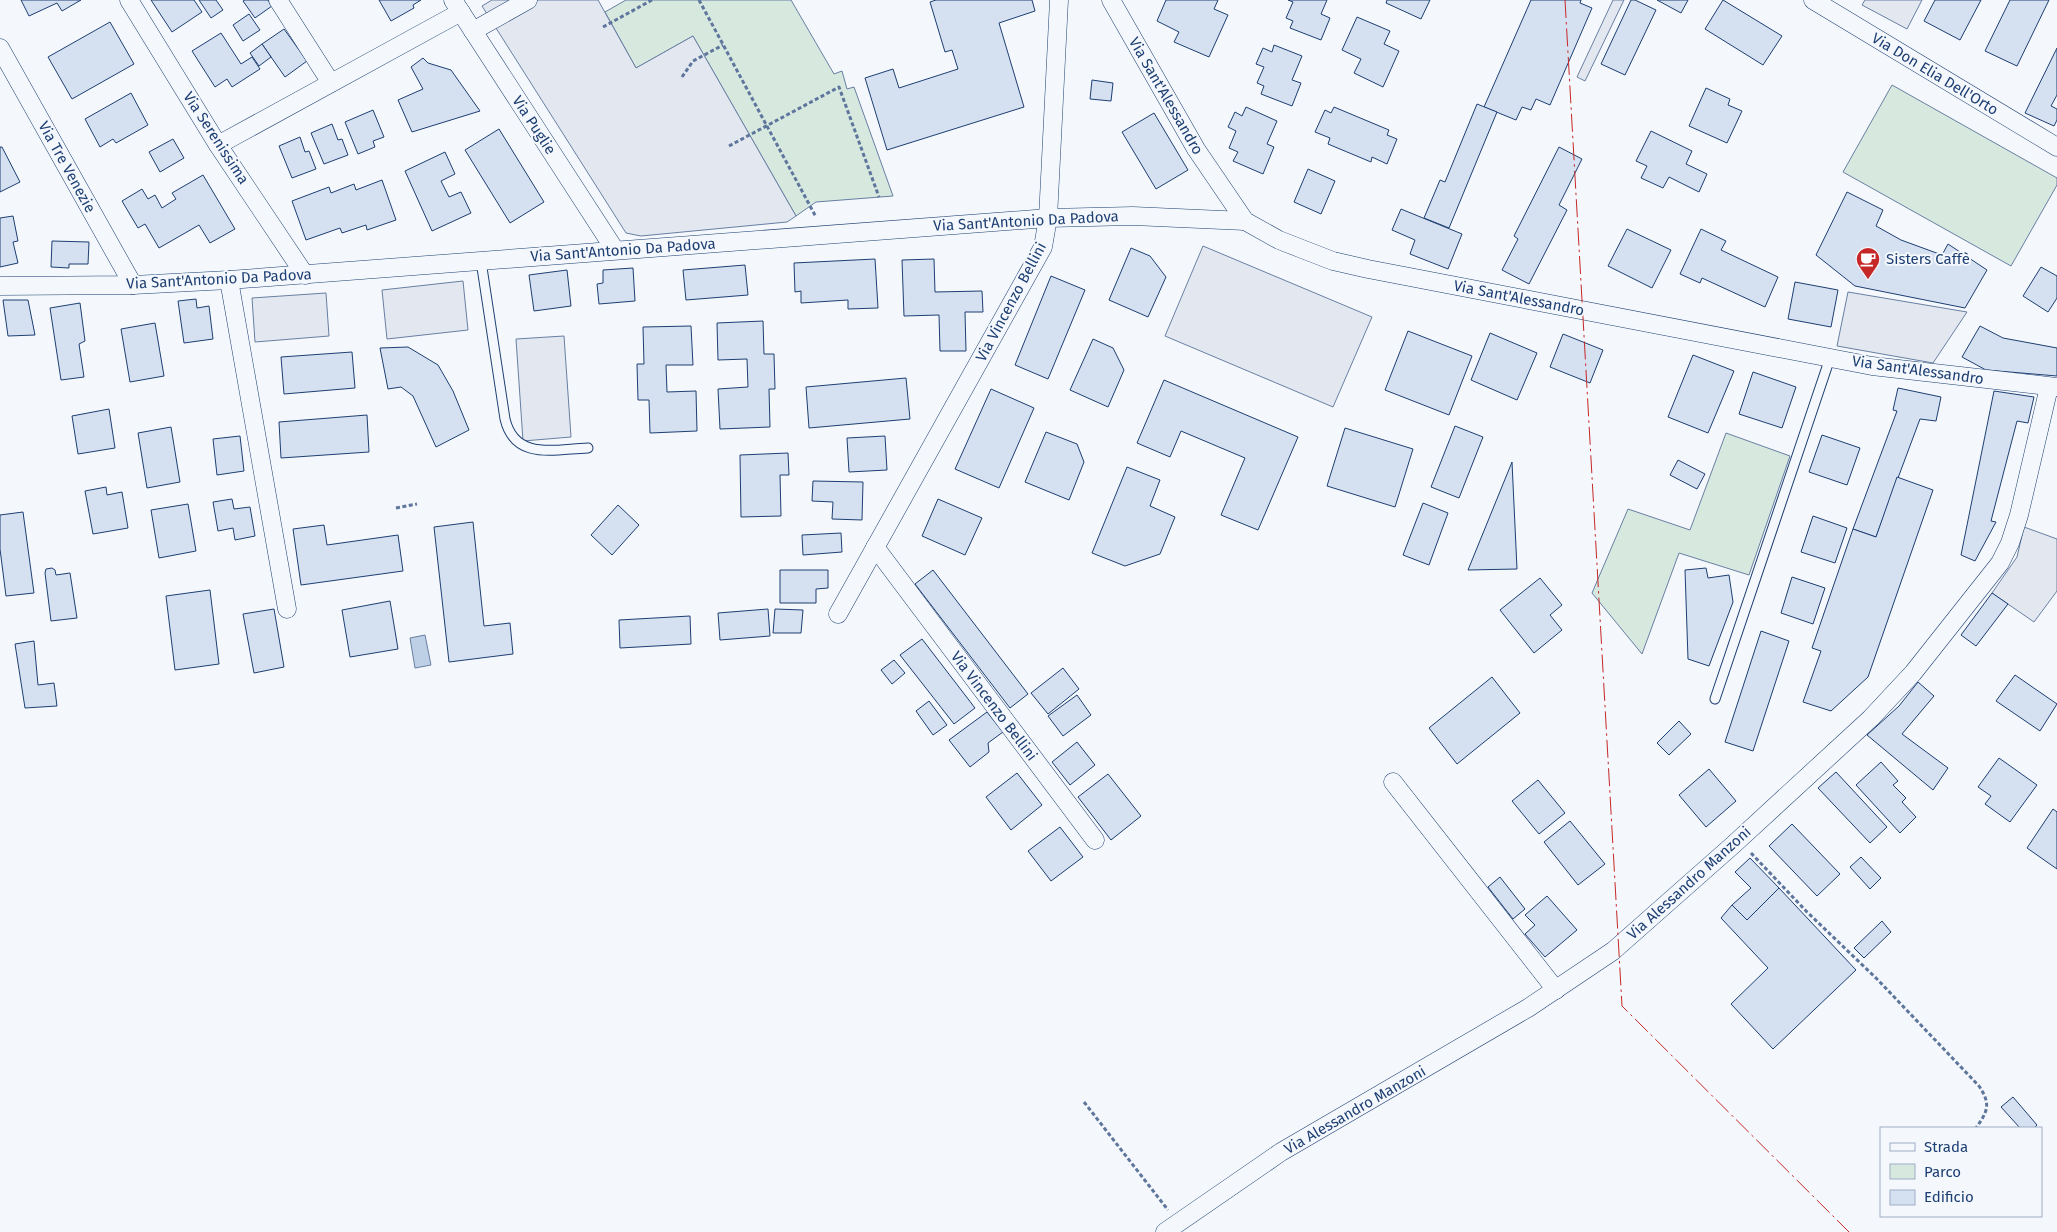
<svg xmlns="http://www.w3.org/2000/svg" width="2057" height="1232" viewBox="0 0 2057 1232" font-family="'Fira Sans',sans-serif">
	<style>
		.green { fill: #d7e8df; stroke: #687fa3 }
		.parking { fill: #e3e8f0; stroke: #687fa3 }
		.water { fill: #bed0e5; stroke: #687fa3 }
		.building { fill: #d5e0f0; stroke: #1d3f73 }
		.lines { fill: none; stroke-linecap: round; stroke-linejoin: round }
		.service-casing { stroke: #1d3f73; stroke-width: 11 }
		.minor-casing { stroke: #1d3f73; stroke-width: 19 }
		.path { stroke: #5e769c; stroke-width: 3; stroke-dasharray: 4 2.5; stroke-linecap: butt }
		.service { stroke: #f4f7fb; stroke-width: 9 }
		.minor { stroke: #f4f7fb; stroke-width: 18 }
		.power { stroke: #c62828; stroke-width: 1; stroke-dasharray: 18 4 2.5 4; stroke-linecap: butt }
		.labels { text-anchor: middle; stroke-width: 4; stroke-linejoin: round; paint-order: stroke }
		.street-label { font-size: 15px; fill: #1d3f73; stroke: #f4f7fb }
		.poi-label { font-size: 15px; fill: #1d3f73; stroke: #f4f7fb; text-anchor: start }
	</style>
	<rect width="100%" height="100%" fill="#f4f7fb"/>
	<g class="green">
		<path d="M626,0H791L834,74L842,71L847,89L854,87L893,196L816,202L796,216L693,36L636,68L605,12Z"/>
		<path d="M1892,85L2057,178V185L2011,266L1843,172Z"/>
		<path d="M1726,433L1790,456L1749,575L1679,553L1642,654L1592,593L1628,509L1690,530Z"/>
	</g>
	<g class="parking">
		<path d="M492,0H598L636,68L693,36L796,216L787,222L641,236L626,233L482,6Z"/>
		<path d="M1613,0H1624L1585,81L1577,77Z"/>
		<path d="M1865,0H1922L1907,29L1862,5Z"/>
		<path d="M1203,246L1372,317L1333,407L1165,336Z"/>
		<path d="M463,281L468,330L387,339L382,290Z"/>
		<path d="M1848,292L1967,312L1933,363L1837,346Z"/>
		<path d="M326,293L329,336L255,342L252,298Z"/>
		<path d="M564,336L571,437L523,441L516,339Z"/>
		<path d="M2024,527L2057,539V591L2034,622L1992,593L2017,557Z"/>
	</g>
	<path class="water" d="M425,635L431,665L415,668L410,638Z"/>
	<g class="building">
		<path d="M21,0H81L62,11L57,3L29,16Z"/>
		<path d="M151,0H194L202,12L172,32Z"/>
		<path d="M199,0H216L223,10L211,18Z"/>
		<path d="M245,0H268L272,6L255,18L243,1Z"/>
		<path d="M379,0H421L413,5L414,8L391,21Z"/>
		<path d="M936,0H1032L1035,11L999,23L1024,107L887,150L865,78L893,69L899,88L958,69L952,50L945,52L930,2Z"/>
		<path d="M1166,0H1218L1214,9L1228,15L1209,57L1174,42L1179,32L1157,21Z"/>
		<path d="M1288,0H1327L1321,14L1330,18L1321,40L1290,28L1293,21L1286,18L1293,2Z"/>
		<path d="M1387,0H1430L1421,19L1386,3Z"/>
		<path d="M1531,0H1581L1580,3L1592,8L1550,105L1536,99L1531,110L1522,107L1516,120L1484,107Z"/>
		<path d="M1631,0H1635L1656,10L1625,75L1601,64Z"/>
		<path d="M1657,0H1688L1681,13Z"/>
		<path d="M1723,0L1782,36L1763,65L1705,29Z"/>
		<path d="M1935,0H1981L1960,40L1924,21Z"/>
		<path d="M2010,0H2049L2017,66L1985,51Z"/>
		<path d="M249,14L260,30L243,41L233,25Z"/>
		<path d="M1357,17L1390,31L1384,44L1399,51L1383,87L1354,73L1361,59L1342,50Z"/>
		<path d="M110,22L134,64L72,99L48,57Z"/>
		<path d="M284,29L307,61L285,77L262,44Z"/>
		<path d="M221,33L241,64L252,57L260,69L232,87L227,79L215,87L192,51Z"/>
		<path d="M262,44L271,57L259,66L250,53Z"/>
		<path d="M1274,45L1302,56L1292,80L1301,83L1292,106L1261,94L1264,86L1257,83L1264,67L1256,64L1263,48L1272,52Z"/>
		<path d="M2057,48V95L2051,106L2057,109V120L2054,126L2025,113Z"/>
		<path d="M423,58L428,63L451,70L480,111L412,132L398,100L423,89L411,67Z"/>
		<path d="M1092,80L1113,83L1111,101L1090,99Z"/>
		<path d="M1706,88L1730,99L1728,105L1742,111L1727,143L1689,126Z"/>
		<path d="M131,93L148,125L116,143L113,139L100,147L85,119Z"/>
		<path d="M1477,104L1497,112L1449,228L1424,218L1440,180L1445,182Z"/>
		<path d="M1246,107L1277,121L1267,144L1274,147L1263,174L1233,161L1238,152L1229,148L1236,131L1228,127L1235,112L1242,116Z"/>
		<path d="M1334,107L1389,130L1387,135L1397,139L1387,164L1372,157L1371,162L1328,144L1330,138L1315,132L1325,110L1331,113Z"/>
		<path d="M373,110L384,137L373,141L375,147L358,154L345,122Z"/>
		<path d="M1154,113L1188,170L1156,189L1122,132Z"/>
		<path d="M332,124L338,140L342,139L348,155L324,164L311,133Z"/>
		<path d="M499,129L544,202L510,223L465,150Z"/>
		<path d="M1651,131L1692,151L1686,164L1707,174L1699,192L1669,177L1663,188L1641,178L1647,166L1636,161Z"/>
		<path d="M300,137L305,152L309,151L316,169L292,178L279,146Z"/>
		<path d="M173,139L184,158L160,172L149,152Z"/>
		<path d="M0,147H2L20,182L0,192Z"/>
		<path d="M1559,147L1582,159L1559,205L1567,210L1529,284L1502,270L1518,239L1514,236Z"/>
		<path d="M445,152L455,174L441,181L449,197L461,192L471,213L432,231L405,171Z"/>
		<path d="M1308,169L1335,181L1321,214L1294,202Z"/>
		<path d="M203,175L235,229L210,243L199,225L159,248L145,224L138,228L122,201L142,189L148,199L155,195L162,208L176,199L172,193Z"/>
		<path d="M382,180L396,220L367,230L366,225L342,233L340,228L306,240L292,201L329,187L331,193L354,184L356,190Z"/>
		<path d="M1847,192L1883,210L1876,226L1901,240L1942,255L1948,244L1987,270L1965,308L1855,286L1816,255Z"/>
		<path d="M1401,209L1462,234L1448,269L1410,254L1415,240L1392,230Z"/>
		<path d="M13,216L18,241L13,242L18,263L0,267V218Z"/>
		<path d="M1627,229L1671,250L1652,288L1608,266Z"/>
		<path d="M1701,229L1726,241L1721,250L1778,277L1765,307L1702,278L1700,283L1680,274Z"/>
		<path d="M52,241L89,242L88,264H69V268L51,267Z"/>
		<path d="M1131,248L1150,256L1166,277L1148,317L1109,300Z"/>
		<path d="M875,259L878,308L848,309V300L801,303V291L795,292L794,263Z"/>
		<path d="M934,259L935,292L982,291L983,312H965L966,351H940L939,315L904,316L902,260Z"/>
		<path d="M745,265L748,295L686,300L683,270Z"/>
		<path d="M2041,267L2057,276V298L2048,312L2023,296Z"/>
		<path d="M633,268L635,301L599,304L597,284L603,283V270Z"/>
		<path d="M567,270L571,306L534,311L529,275Z"/>
		<path d="M1051,276L1085,290L1048,379L1015,365Z"/>
		<path d="M1795,282L1838,290L1831,327L1788,319Z"/>
		<path d="M196,299L197,308L209,306L213,339L184,343L178,301Z"/>
		<path d="M3,300H28L35,335L8,336Z"/>
		<path d="M80,303L85,341L79,344L84,377L61,380L50,308Z"/>
		<path d="M763,321L764,354H774L775,389H769L770,427L720,429L718,389L748,387L747,359L718,360L717,323Z"/>
		<path d="M155,323L164,376L130,382L121,329Z"/>
		<path d="M691,326L693,365H666L667,392L696,391L697,431L650,433L649,400H638L637,364H644L643,327Z"/>
		<path d="M1980,326L2003,338L2057,348V376L1986,370L1962,357Z"/>
		<path d="M1408,331L1472,356L1449,415L1385,390Z"/>
		<path d="M1490,333L1537,353L1517,400L1471,380Z"/>
		<path d="M1563,334L1603,350L1590,383L1550,367Z"/>
		<path d="M1093,339L1113,348L1124,370L1108,407L1070,390Z"/>
		<path d="M408,347L438,365L453,391L469,430L436,447L413,396L401,387L388,389L380,348Z"/>
		<path d="M352,352L355,388L284,394L281,357Z"/>
		<path d="M1693,355L1734,371L1708,433L1668,417Z"/>
		<path d="M1753,372L1796,387L1782,428L1739,414Z"/>
		<path d="M906,378L910,419L809,428L806,387Z"/>
		<path d="M1164,380L1298,437L1258,530L1221,515L1245,458L1181,431L1170,457L1137,443Z"/>
		<path d="M1898,388L1941,397L1936,421L1920,419L1876,537L1853,529L1897,411L1893,410Z"/>
		<path d="M991,389L1034,408L999,488L955,469Z"/>
		<path d="M1994,391L2034,397L2028,423L2017,421L1991,521L1996,522L1975,561L1961,555Z"/>
		<path d="M109,409L115,448L78,454L72,416Z"/>
		<path d="M367,415L369,452L281,458L279,422Z"/>
		<path d="M1455,426L1483,437L1459,498L1431,487Z"/>
		<path d="M171,427L180,482L147,488L138,433Z"/>
		<path d="M1345,428L1413,449L1395,507L1327,486Z"/>
		<path d="M1046,432L1077,444L1084,462L1069,500L1025,482Z"/>
		<path d="M1822,435L1860,448L1847,485L1809,472Z"/>
		<path d="M240,436L244,471L217,475L213,439Z"/>
		<path d="M885,436L887,470L849,472L847,438Z"/>
		<path d="M788,453L789,475H780L781,516L741,517L740,455Z"/>
		<path d="M1678,460L1705,474L1697,489L1670,475Z"/>
		<path d="M1512,462L1517,569L1468,570Z"/>
		<path d="M1127,467L1160,480L1150,506L1175,517L1160,554L1125,566L1092,553Z"/>
		<path d="M1897,477L1933,490L1868,677L1831,711L1803,702L1821,651L1812,648L1853,529L1876,537Z"/>
		<path d="M813,481L863,482L862,520L832,519L833,502L812,501Z"/>
		<path d="M106,487L107,495L122,492L128,528L93,534L85,491Z"/>
		<path d="M232,499L234,509L250,507L255,536L235,540L233,528L218,531L213,502Z"/>
		<path d="M938,499L982,518L965,555L922,536Z"/>
		<path d="M1423,503L1448,513L1429,565L1403,555Z"/>
		<path d="M188,504L196,551L159,558L151,510Z"/>
		<path d="M618,505L639,525L612,555L591,535Z"/>
		<path d="M23,512L34,593L6,596L0,549V515Z"/>
		<path d="M1813,516L1847,528L1835,563L1801,552Z"/>
		<path d="M473,522L484,626L510,623L513,654L449,662L434,527Z"/>
		<path d="M324,525L327,545L398,535L403,571L301,585L293,529Z"/>
		<path d="M841,533L842,552L803,555L802,535Z"/>
		<path d="M52,568L55,570L56,575L70,573L77,618L51,621L45,573L46,569Z"/>
		<path d="M1706,568L1708,578L1729,575L1733,602L1709,666L1688,659L1685,570Z"/>
		<path d="M780,570H828V588L816,589V603H780Z"/>
		<path d="M933,570L1028,694L1010,708L915,584Z"/>
		<path d="M1792,577L1825,588L1813,624L1781,613Z"/>
		<path d="M1540,578L1562,605L1550,615L1562,630L1534,653L1500,610Z"/>
		<path d="M210,590L219,664L175,670L166,596Z"/>
		<path d="M1992,593L2008,604L1976,646L1961,635Z"/>
		<path d="M390,601L398,649L350,657L342,610Z"/>
		<path d="M274,609L284,667L254,673L243,614Z"/>
		<path d="M768,609L770,636L720,640L718,613Z"/>
		<path d="M775,609L803,610L801,633H773Z"/>
		<path d="M690,616L691,644L620,648L619,620Z"/>
		<path d="M1761,631L1789,641L1753,751L1725,742Z"/>
		<path d="M922,639L975,708L954,724L900,655Z"/>
		<path d="M34,641L38,685L54,683L57,706L25,708L15,644Z"/>
		<path d="M894,660L905,673L892,684L881,670Z"/>
		<path d="M1063,668L1079,689L1048,714L1031,693Z"/>
		<path d="M2015,675L2057,704L2040,731L1996,701Z"/>
		<path d="M1492,677L1520,713L1457,764L1429,728Z"/>
		<path d="M1918,682L1934,696L1902,734L1948,768L1933,790L1867,735L1899,706Z"/>
		<path d="M1077,695L1091,715L1063,736L1048,716Z"/>
		<path d="M929,701L947,725L933,735L916,711Z"/>
		<path d="M987,712L1003,732L988,743L989,752L970,767L949,740Z"/>
		<path d="M1679,721L1691,734L1669,755L1657,743Z"/>
		<path d="M1077,742L1095,765L1070,785L1052,762Z"/>
		<path d="M1999,758L2037,785L2010,822L1985,804L1991,796L1978,787Z"/>
		<path d="M1881,762L1898,781L1893,785L1906,798L1902,802L1916,817L1900,833L1856,785Z"/>
		<path d="M1709,769L1736,801L1706,827L1679,795Z"/>
		<path d="M1836,772L1887,827L1870,843L1818,788Z"/>
		<path d="M1017,773L1042,805L1011,830L986,797Z"/>
		<path d="M1108,774L1141,816L1111,840L1078,797Z"/>
		<path d="M1538,780L1565,813L1539,834L1512,801Z"/>
		<path d="M2053,809L2057,812V869L2027,848Z"/>
		<path d="M1570,821L1605,864L1578,885L1544,842Z"/>
		<path d="M1792,824L1840,874L1817,896L1769,846Z"/>
		<path d="M1060,827L1083,857L1051,881L1028,851Z"/>
		<path d="M1861,857L1881,878L1870,889L1850,867Z"/>
		<path d="M1750,858L1779,888L1747,920L1732,905L1751,888L1735,872Z"/>
		<path d="M1500,877L1525,909L1513,919L1488,887Z"/>
		<path d="M1779,888L1856,970L1773,1049L1731,1004L1768,968L1721,918L1732,905L1747,920Z"/>
		<path d="M1547,896L1577,930L1545,957L1525,934L1535,925L1525,915Z"/>
		<path d="M1882,921L1891,932L1864,958L1854,948Z"/>
		<path d="M2013,1097L2037,1125L2034,1128H2020L2001,1107Z"/>
	</g>
	<g class="lines">
		<g class="service-casing">
			<g id="service">
				<path d="M481,261L505,419C515,461 555,449 588,448"/>
				<path d="M1715,699L1830,358"/>
			</g>
		</g>
		<g class="minor-casing">
			<g id="minor">
				<path d="M129,0L218,145L305,275"/>
				<path d="M278,0L331,83"/>
				<path d="M453,0L615,250"/>
				<path d="M1111,0L1196,149L1245,221L1279,240L1302,249L1333,261L1368,269L1872,366L2057,387"/>
				<path d="M1813,0L2057,147"/>
				<path d="M473,31L528,0"/>
				<path d="M0,48L133,285"/>
				<path d="M218,145L461,12"/>
				<path d="M229,280L287,609"/>
				<path d="M0,286L133,285L229,280L1048,218L1133,216L1245,221"/>
				<path d="M875,547L1095,840"/>
				<path d="M838,614L1043,247L1048,218L1059,0"/>
				<path d="M1393,782L1556,990"/>
				<path d="M1165,1232L1281,1152L1528,1008L1613,951L1733,845L1871,718L1913,673L2000,563L2010,543L2019,515L2049,387"/>
			</g>
		</g>
		<g class="path">
			<path d="M699,0L816,217"/>
			<path d="M603,27L652,0"/>
			<path d="M682,77L693,61L723,45"/>
			<path d="M729,146L839,87L879,197"/>
			<path d="M396,508L417,504"/>
			<path d="M1751,853L1807,912L1877,979L1979,1086C1991,1104 1988,1111 1976,1128"/>
			<path d="M1084,1102L1168,1210"/>
		</g>
		<use href="#service" class="service"/>
		<use href="#minor" class="minor"/>
		<path class="power" d="M1565,0L1622,1006L1849,1232"/>
	</g>
	<defs>
		<g id="cafe-pin" transform="scale(1.25)"><path d="M0 17L-7.5 6A9.5 9.5 0 1 1 7.5 6Z" fill="#c62828" stroke="#f4f7fb"/><path d="M-5.5-4.5H6V0H3Q3 3.5 0 3.5H-2.5Q-5.5 3.5-5.5 0ZM3-3.2v2h1.7v-2ZM-6 4.5H4V6H-6Z" fill="#fff"/></g>
	</defs>
	<g fill-rule="evenodd">
		<use href="#cafe-pin" x="1868" y="259"/>
	</g>
	<g class="labels">
		<g class="street-label">
			<text transform="translate(1935 74) rotate(31)" y="5">Via Don Elia Dell'Orto</text>
			<text transform="translate(1166 96) rotate(60)" y="5">Via Sant'Alessandro</text>
			<text transform="translate(534 125) rotate(57)" y="5">Via Puglie</text>
			<text transform="translate(216 138) rotate(57)" y="5">Via Serenissima</text>
			<text transform="translate(67 167) rotate(61)" y="5">Via Tre Venezie</text>
			<text transform="translate(1026 221) rotate(-3)" y="5">Via Sant'Antonio Da Padova</text>
			<text transform="translate(623 250) rotate(-4)" y="5">Via Sant'Antonio Da Padova</text>
			<text transform="translate(219 279) rotate(-3)" y="5">Via Sant'Antonio Da Padova</text>
			<text transform="translate(1519 298) rotate(11)" y="5">Via Sant'Alessandro</text>
			<text transform="translate(1011 302) rotate(-62)" y="5">Via Vincenzo Bellini</text>
			<text transform="translate(1918 370) rotate(8)" y="5">Via Sant'Alessandro</text>
			<text transform="translate(994 706) rotate(53)" y="5">Via Vincenzo Bellini</text>
			<text transform="translate(1689 883) rotate(-42)" y="5">Via Alessandro Manzoni</text>
			<text transform="translate(1355 1110) rotate(-30)" y="5">Via Alessandro Manzoni</text>
		</g>
		<g class="poi-label">
			<text x="1886" y="264">Sisters Caffè</text>
		</g>
	</g>
	<rect x="1880" y="1127" width="162" height="90" fill="#f4f7fb" stroke="#9eadc5"/>
	<rect x="1890" y="1143" width="25" height="8" fill="#f4f7fb" stroke="#9eadc5"/>
	<text x="1924" y="1152" font-size="15" fill="#1d3f73">Strada</text>
	<rect x="1890" y="1164" width="25" height="15" fill="#d7e8df" stroke="#9eadc5"/>
	<text x="1924" y="1177" font-size="15" fill="#1d3f73">Parco</text>
	<rect x="1890" y="1190" width="25" height="15" fill="#d5e0f0" stroke="#9eadc5"/>
	<text x="1924" y="1202" font-size="15" fill="#1d3f73">Edificio</text>
</svg>
